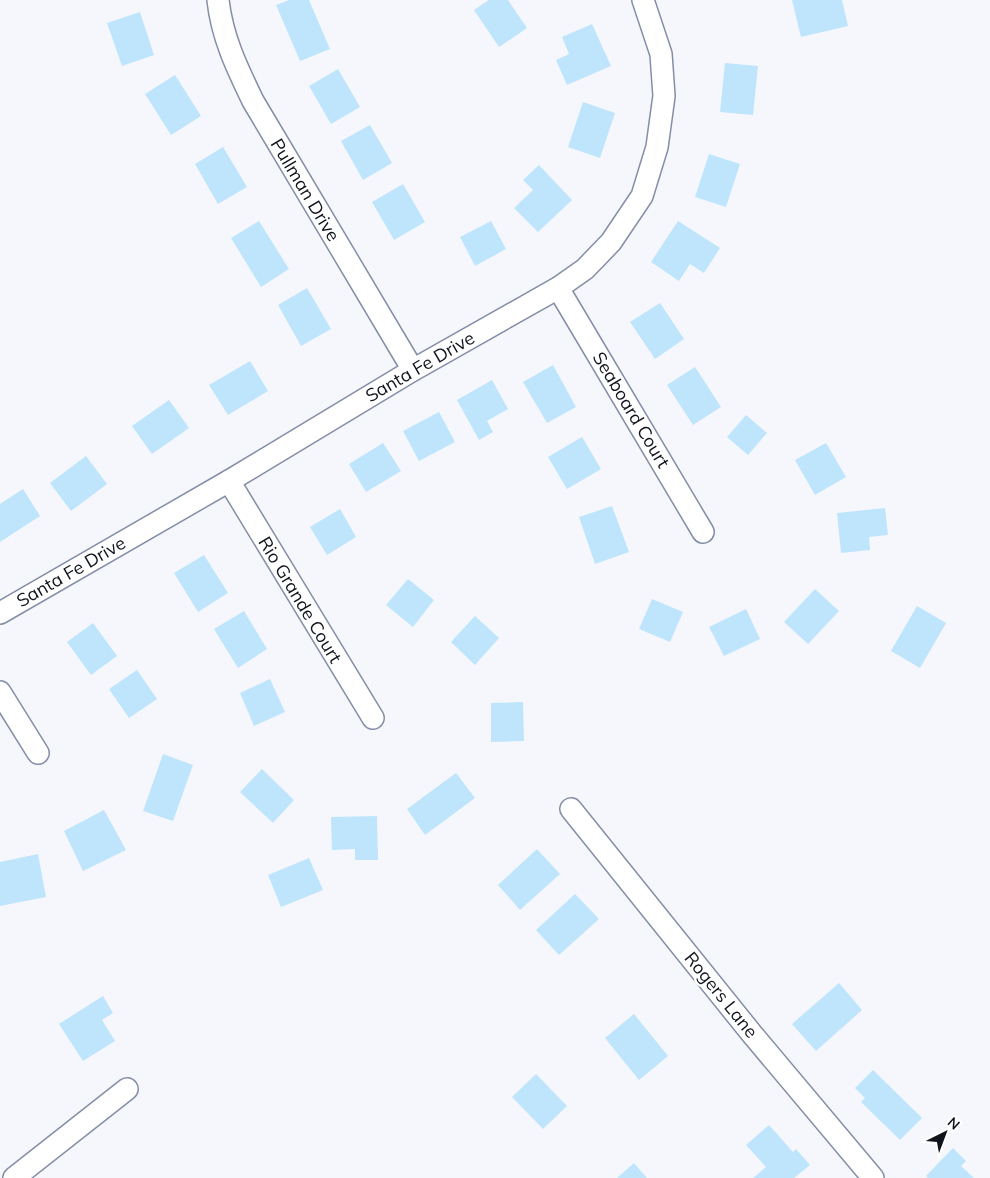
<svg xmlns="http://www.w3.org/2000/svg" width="990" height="1178" viewBox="0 0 990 1178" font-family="Mulish,sans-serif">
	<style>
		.building { fill: #bfe5fd }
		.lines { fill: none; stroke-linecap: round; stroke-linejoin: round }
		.street-casing { stroke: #858ea8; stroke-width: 24 }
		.street { stroke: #fff; stroke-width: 21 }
		.labels { text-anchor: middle; stroke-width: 5; stroke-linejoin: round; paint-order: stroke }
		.street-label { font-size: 18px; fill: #0f131c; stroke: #fff }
	</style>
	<rect width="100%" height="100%" fill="#f5f7fd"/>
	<g class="building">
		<path d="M289,0H309L330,49L300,61L276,5Z"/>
		<path d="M489,0H508L527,28L499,47L474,10Z"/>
		<path d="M792,0H842L848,26L801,37Z"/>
		<path d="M140,12L154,55L122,66L107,23Z"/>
		<path d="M592,24L611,66L567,85L556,60L569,54L562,37Z"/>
		<path d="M725,63L758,66L753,115L720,112Z"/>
		<path d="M338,69L360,107L331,124L309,86Z"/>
		<path d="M175,75L201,116L171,135L145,94Z"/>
		<path d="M583,102L615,113L600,158L568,147Z"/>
		<path d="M370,125L392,163L363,180L341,141Z"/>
		<path d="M223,147L247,187L218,204L195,164Z"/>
		<path d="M709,154L740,164L726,207L695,197Z"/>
		<path d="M539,165L572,200L538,232L514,208L533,190L523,180Z"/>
		<path d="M403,184L425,222L394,240L372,202Z"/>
		<path d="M259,221L289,269L261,287L231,238Z"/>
		<path d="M491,221L506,249L475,266L460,237Z"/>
		<path d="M678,221L720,248L704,273L690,264L679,281L651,262Z"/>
		<path d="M307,288L331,329L301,346L278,305Z"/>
		<path d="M660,303L684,339L655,359L630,322Z"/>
		<path d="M250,361L268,391L228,415L209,385Z"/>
		<path d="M553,365L576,407L547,423L523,382Z"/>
		<path d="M695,367L721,407L693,425L667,385Z"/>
		<path d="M492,380L508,409L487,421L493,432L479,440L457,400Z"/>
		<path d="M169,400L189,428L152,454L132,426Z"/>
		<path d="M439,412L455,442L419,461L403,431Z"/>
		<path d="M746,415L767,433L748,455L727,437Z"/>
		<path d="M582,437L601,469L567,489L548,457Z"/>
		<path d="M383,443L401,471L366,492L349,464Z"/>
		<path d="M826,443L846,477L815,495L795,460Z"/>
		<path d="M86,456L107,484L71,511L50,483Z"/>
		<path d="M23,489L40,516L0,542V504Z"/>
		<path d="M612,506L629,552L595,564L579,517Z"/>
		<path d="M885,508L888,535L869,537L870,550L841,553L837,513Z"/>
		<path d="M340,509L356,537L327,555L310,527Z"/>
		<path d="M204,555L228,593L198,612L174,573Z"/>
		<path d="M408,579L434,600L413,627L386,605Z"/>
		<path d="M815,589L839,611L808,644L784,622Z"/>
		<path d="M652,599L683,612L670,642L639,629Z"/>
		<path d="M917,606L946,623L920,668L891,651Z"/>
		<path d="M746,609L760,639L724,656L709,627Z"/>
		<path d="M244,611L267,649L238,668L214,629Z"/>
		<path d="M475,616L499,638L475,665L451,642Z"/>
		<path d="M93,623L117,656L91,675L67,642Z"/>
		<path d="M137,670L157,699L129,718L109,689Z"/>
		<path d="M270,679L285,712L254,726L240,693Z"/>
		<path d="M523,702L524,741L491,742V703Z"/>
		<path d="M163,754L193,765L173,821L143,811Z"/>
		<path d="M262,769L294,800L273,823L240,792Z"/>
		<path d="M456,773L475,798L425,835L407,809Z"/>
		<path d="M104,810L126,850L83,871L64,831Z"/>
		<path d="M377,816L378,860H355V849L332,850L331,817Z"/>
		<path d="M537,849L560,874L520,910L498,885Z"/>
		<path d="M38,854L46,897L0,906V862Z"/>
		<path d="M309,858L323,890L281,907L268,875Z"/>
		<path d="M575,894L599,919L559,955L536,930Z"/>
		<path d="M839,983L862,1010L816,1051L792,1024Z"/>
		<path d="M103,996L113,1013L102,1020L115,1041L83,1061L59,1024Z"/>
		<path d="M634,1014L668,1056L639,1080L605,1038Z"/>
		<path d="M873,1070L922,1118L900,1140L861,1102L865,1098L855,1088Z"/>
		<path d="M536,1074L567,1106L543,1129L512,1097Z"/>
		<path d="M769,1125L793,1152L796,1149L810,1165L794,1178H753L766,1167L746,1145Z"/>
		<path d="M953,1148L966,1161L961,1166L974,1178H928L926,1176Z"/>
		<path d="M634,1163L647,1178H617Z"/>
	</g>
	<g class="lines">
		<g class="street-casing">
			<g id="street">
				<path d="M218,0C222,37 237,68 253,101L413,370"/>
				<path d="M558,288L703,532"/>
				<path d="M229,481L373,718"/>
				<path d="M0,613L229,481L413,370L558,288L585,269L611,242L642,196L657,147L664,96L661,54L643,0"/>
				<path d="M0,692L38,753"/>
				<path d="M571,809L752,1034L873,1178"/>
				<path d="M14,1178L127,1089"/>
			</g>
		</g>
		<use href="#street" class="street"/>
	</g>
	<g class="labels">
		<g class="street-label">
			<text transform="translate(305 190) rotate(59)" y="6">Pullman Drive</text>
			<text transform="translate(420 367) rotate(-30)" y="6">Santa Fe Drive</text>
			<text transform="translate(631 410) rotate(59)" y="6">Seaboard Court</text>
			<text transform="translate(71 572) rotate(-30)" y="6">Santa Fe Drive</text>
			<text transform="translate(300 600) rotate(59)" y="6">Rio Grande Court</text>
			<text transform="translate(721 995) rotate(51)" y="6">Rogers Lane</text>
		</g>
	</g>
	<g transform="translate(945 1133) rotate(42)" stroke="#ffffff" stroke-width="4" paint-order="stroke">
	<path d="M0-4L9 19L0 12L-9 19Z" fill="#0f131c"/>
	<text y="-8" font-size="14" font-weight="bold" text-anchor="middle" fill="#0f131c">N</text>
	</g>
</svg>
